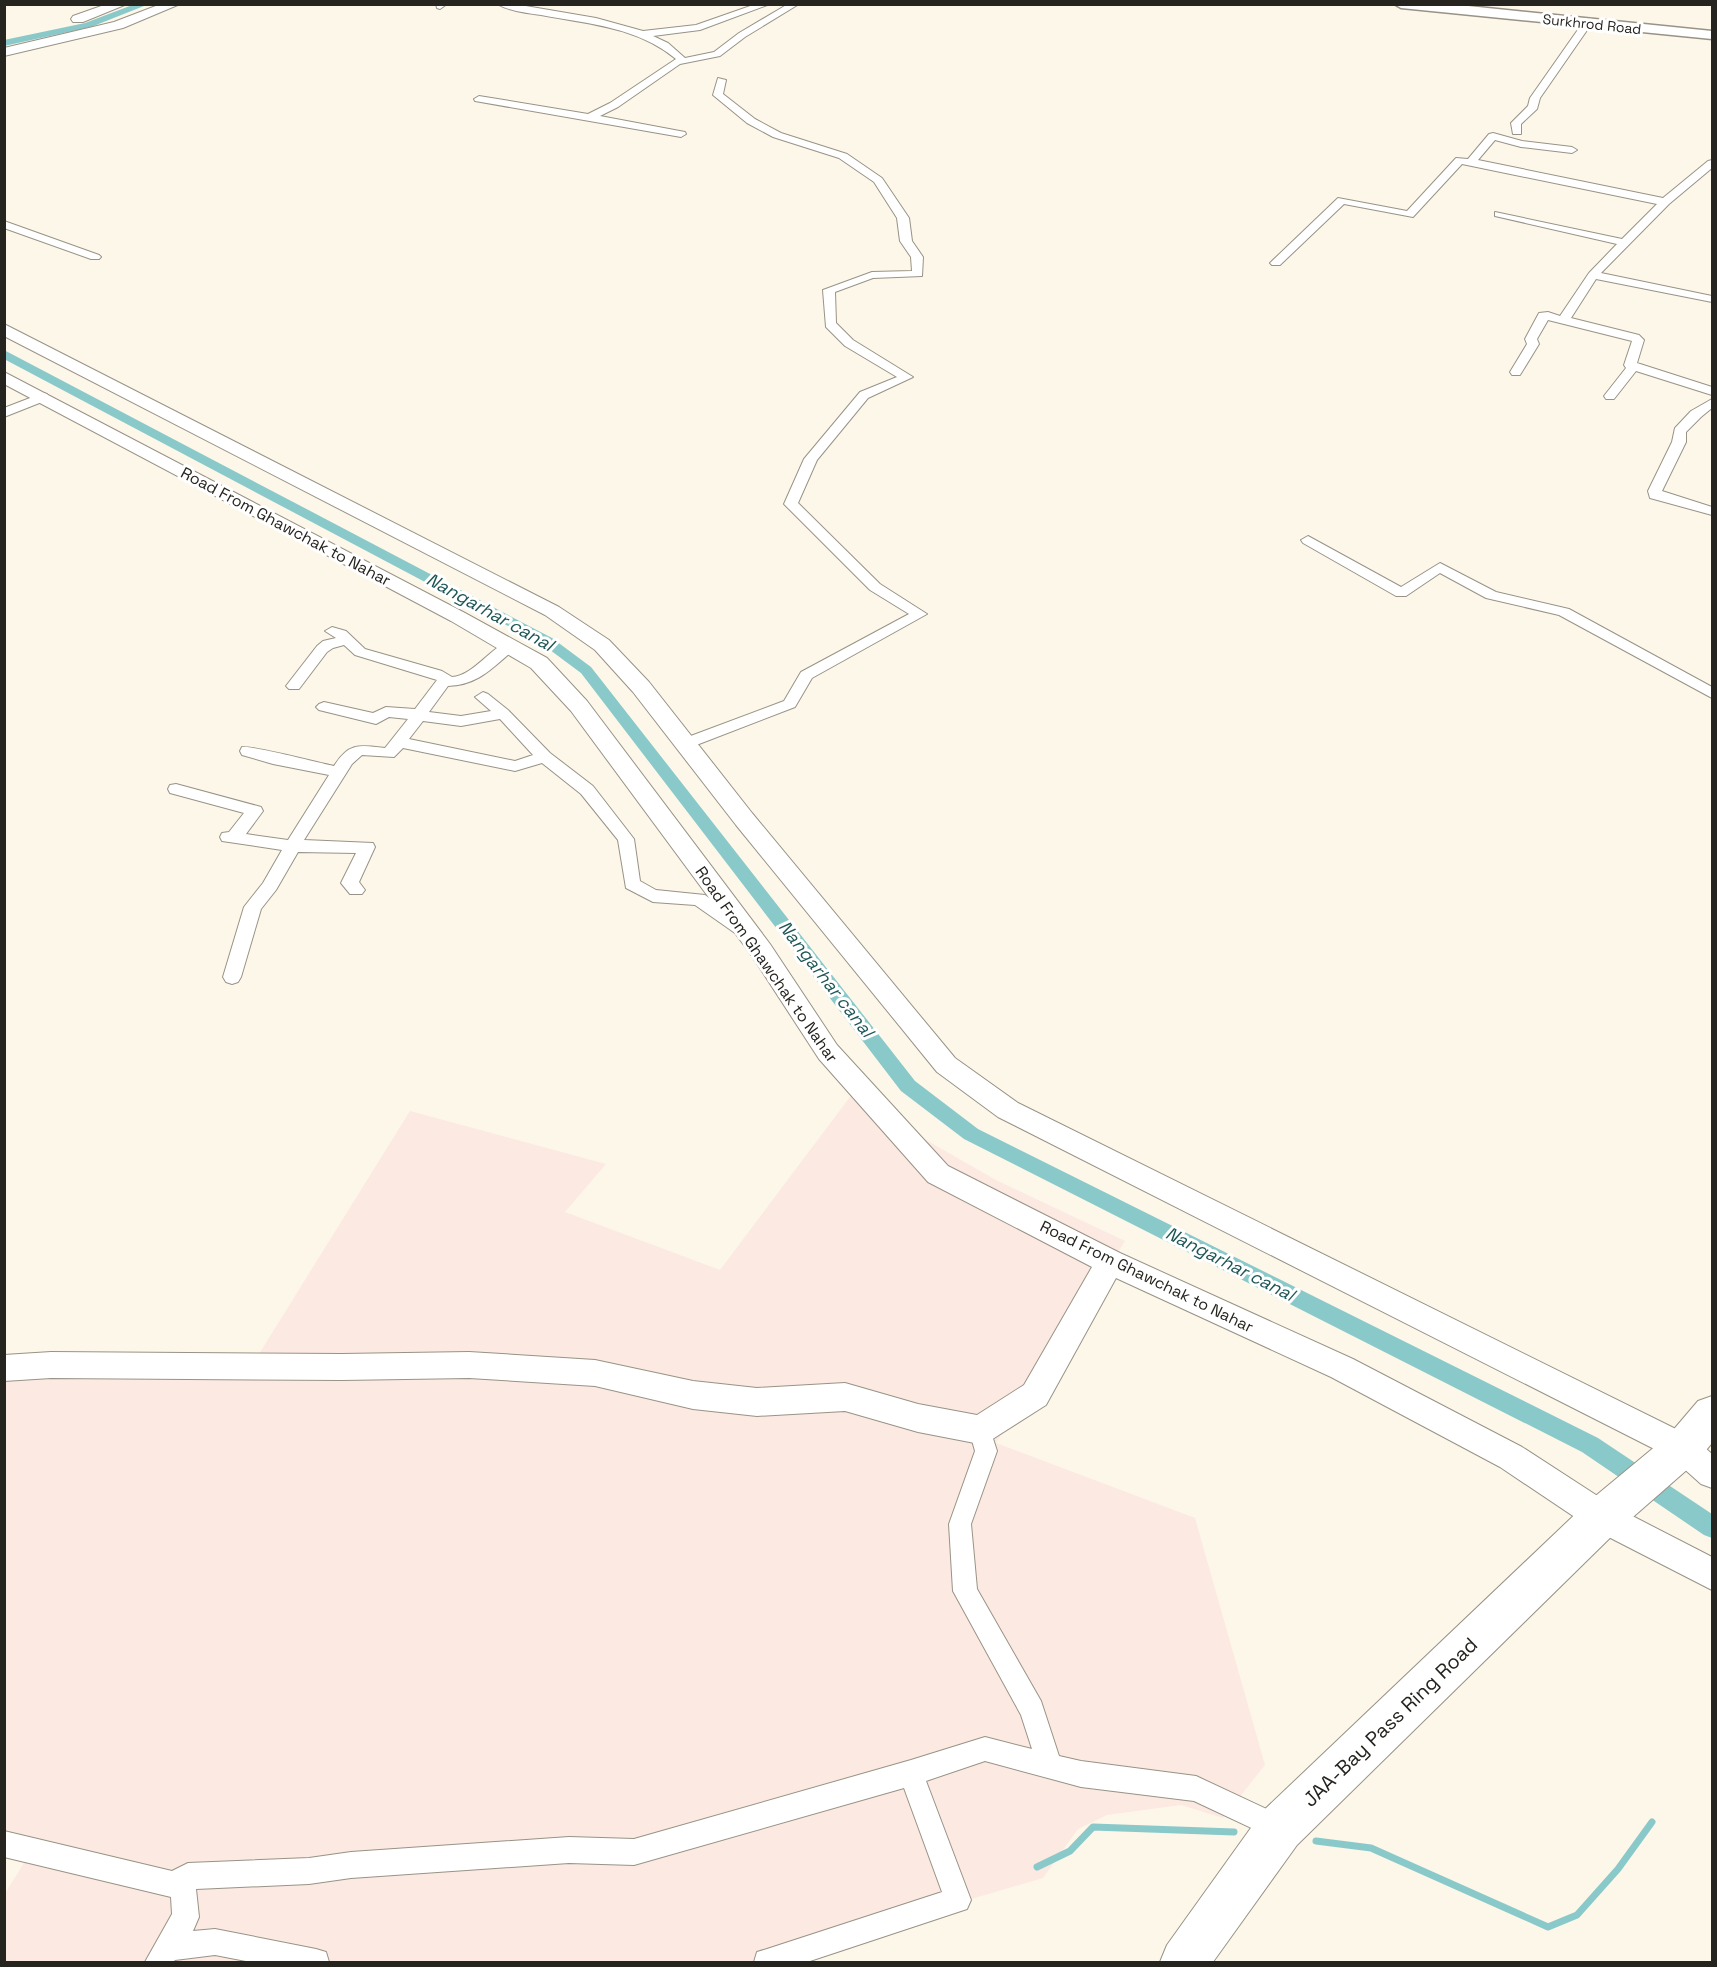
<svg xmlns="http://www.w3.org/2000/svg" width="1717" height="1967" viewBox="0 0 1717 1967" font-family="'Space Grotesk',sans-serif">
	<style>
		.industrial { fill: #fce9e1 }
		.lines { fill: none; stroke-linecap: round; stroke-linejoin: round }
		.stream { stroke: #8ac9ca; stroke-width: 7 }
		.canal { fill: #8ac9ca; fill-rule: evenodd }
		.street-casing { stroke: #989386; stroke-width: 2 }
		.secondary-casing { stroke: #989386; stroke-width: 2 }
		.primary-casing { stroke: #989386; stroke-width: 3 }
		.highway-casing { stroke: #989386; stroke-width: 2 }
		.street { fill: #fff; fill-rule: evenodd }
		.secondary { fill: #fff; fill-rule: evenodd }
		.primary { fill: #fff; fill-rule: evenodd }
		.highway { fill: #fff; fill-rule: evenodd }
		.labels { text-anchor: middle; stroke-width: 6; stroke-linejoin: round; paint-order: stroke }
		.far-street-label { font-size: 14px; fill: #26241f; stroke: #fff }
		.street-label { font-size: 16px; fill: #26241f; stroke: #fff }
		.water-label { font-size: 18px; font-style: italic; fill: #1e5555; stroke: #fff }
		.near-street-label { font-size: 20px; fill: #26241f; stroke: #fff }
	</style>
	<rect width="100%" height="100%" fill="#fdf7e9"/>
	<path class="industrial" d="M865,1077L919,1136L996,1180L1125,1241L996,1443L1195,1518L1265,1765L1223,1818L1181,1805L1107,1815L1078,1829L1043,1878L758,1962H5L4,1895L24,1863L4,1858L5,1368L259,1354L410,1111L606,1164L565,1212L720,1270Z"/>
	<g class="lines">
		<g class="stream">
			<path d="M1316,1841L1371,1848L1548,1927L1577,1915L1618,1869L1652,1822"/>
			<path d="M1037,1867L1070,1851L1093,1827L1234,1832"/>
		</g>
		<g class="canal">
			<path d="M135,4H149L91,27L4,46V40L85,23Z"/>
			<path d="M4,350L552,638L591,667L915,1081L978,1129L1598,1438L1712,1514V1538L1704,1535L1582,1452L964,1139L901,1091L581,673L542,644L4,359Z"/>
		</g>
		<g class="street-casing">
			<g id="street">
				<path d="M436,4H447L440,9L437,8Z"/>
				<path d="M497,4H514L596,18L643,31L696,25L756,4H770L700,30L653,36L668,43L685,58L714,52L739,33L788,4H799L745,37L720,56L680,64L618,107L600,116L685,132L686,134L681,137L475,101L474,99L479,96L588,114L610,103L676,59C637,27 590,24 541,15C527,13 509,11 497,4Z"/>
				<path d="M1584,21L1592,23L1540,98L1537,109L1521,124V134H1513L1511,123L1528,106L1530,98Z"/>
				<path d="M718,78L726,80L723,94L755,119L781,133L847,154L882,178L909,218L912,241L923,257L922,276L873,278L835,292L836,323L853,340L913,377L868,398L817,460L798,503L880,584L927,614L812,678L795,707L686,749L678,744L680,740L784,701L801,672L909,614L870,590L784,504L804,459L860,392L897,377L845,346L826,327L823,290L872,272L912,271L911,257L900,241L897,218L874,182L839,158L773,137L747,123L713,95Z"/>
				<path d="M1493,133L1522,141L1572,147L1577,150L1572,153L1521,147L1495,140L1478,160L1663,198L1708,161L1712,160V168L1669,204L1601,273L1712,296V302L1596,279L1571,318L1639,335L1644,340L1637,363L1712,387V395L1636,371L1614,399H1606L1604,396L1626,368L1624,365L1632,341L1548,320L1537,339L1539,344L1520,375H1512L1510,372L1527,344L1525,339L1539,313L1548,312L1560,316L1589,273L1617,244L1495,216V212L1622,239L1657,204L1462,164L1413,217L1344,204L1280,265H1272L1270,263L1338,198L1407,211L1456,158L1468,159L1489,134Z"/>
				<path d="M4,221L99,255L101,257L99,259H91L4,228Z"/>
				<path d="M43,393L47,394L49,397L47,400L4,417V408Z"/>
				<path d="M1712,399V408L1701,417L1686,432V442L1662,491L1712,507V515L1650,498L1648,491L1672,442L1675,428L1691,411Z"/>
				<path d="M1308,536L1401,587L1440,563L1496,592L1569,609L1712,687V698L1559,615L1486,598L1440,573L1406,596H1396L1303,543L1301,540Z"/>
				<path d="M332,627L346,631L365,649L442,671L452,677C476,676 497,637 516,642L518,645L516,648C493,667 479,685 448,686L429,712L461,716L491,711L475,697L483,692L488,694L508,710L550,753L593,786L634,839L640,881L656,890L705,895L747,925L750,929L747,933L741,935L735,933L695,905L653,902L626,888L618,840L581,794L542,763L515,771L403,748L394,757L362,755L352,764L304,840L373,843L375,847L359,882L365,890L362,894H350L341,883L356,853L298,852L276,890L261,909L241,977L238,982L232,984L226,982L223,977L244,907L263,883L282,850L222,841L220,837L222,833L229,832L244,813L170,793L168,789L170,785L176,784L261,807L263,811L246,834L288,840L329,775L273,764L242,755L240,751L242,747C250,745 320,763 334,766C349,742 360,745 385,748L408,719L389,717L376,724L319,710L316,707L319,704L324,702L373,713L386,707L415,709L437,680L355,655L344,645L333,648L327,652L299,689H289L286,686L317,646L323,641L336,638L325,631ZM500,719L533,755L515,761L409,739L423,721L461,726Z"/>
				<path d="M980,1420L988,1423L997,1451L971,1524L977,1589L1041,1701L1059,1756L1081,1761L1196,1776L1288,1819L1292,1828L1288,1837L1279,1841L1194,1801L1081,1787L985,1761L926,1781L971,1900L967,1909L807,1962H754L757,1952L767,1949L942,1892L904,1788L634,1865L569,1863L351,1878L309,1884L196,1889L199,1917L193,1931L215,1929L316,1949L326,1952L329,1962H251L215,1955L175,1960L173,1962H145L172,1914L171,1897L4,1857V1831L172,1871L188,1863L309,1858L351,1852L569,1837L634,1839L911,1760L985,1737L1032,1749L1021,1715L953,1591L949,1524L975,1451L969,1430L972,1423Z"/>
			</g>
		</g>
		<g class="secondary-casing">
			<g id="secondary">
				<path d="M107,4H127L83,22H73L71,19L73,16Z"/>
				<path d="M161,4H180L123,28L4,56V48L114,22Z"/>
				<path d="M4,324L559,607L609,640L649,682L752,813L955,1058L1018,1103L1694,1438L1712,1454V1488L1701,1484L1672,1458L998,1117L937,1072L736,825L633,692L595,650L545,615L4,336Z"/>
				<path d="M4,372L465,613L547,658L587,701L770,944L837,1045L948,1166L1120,1253L1353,1359L1522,1447L1613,1506L1712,1557V1590L1591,1528L1500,1467L1331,1377L1116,1278L1046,1405L991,1440L980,1444L918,1432L845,1411L757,1416L693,1409L595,1386L469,1378L342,1380L51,1378L4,1381V1355L51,1352L342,1354L469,1352L595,1360L693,1381L757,1388L845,1383L918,1404L977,1415L1024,1385L1092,1267L928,1182L819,1059L752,956L571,711L531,668L451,621L4,384Z"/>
			</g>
		</g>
		<g class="primary-casing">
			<path id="primary" d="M1394,4H1449L1712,31V39L1401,8Z"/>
		</g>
		<g class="highway-casing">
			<path id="highway" d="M1712,1396V1443L1697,1461L1617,1531L1297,1845L1213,1962H1160L1167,1945L1263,1811L1587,1503L1669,1435L1698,1401Z"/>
		</g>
		<use href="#street" class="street"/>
		<use href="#secondary" class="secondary"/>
		<use href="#primary" class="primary"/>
		<use href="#highway" class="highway"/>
	</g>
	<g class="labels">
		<g class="far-street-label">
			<text transform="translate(1592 24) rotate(6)" y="5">Surkhrod Road</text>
		</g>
		<g class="street-label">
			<text transform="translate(286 526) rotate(28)" y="6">Road From Ghawchak to Nahar</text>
			<text transform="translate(767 964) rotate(55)" y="6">Road From Ghawchak to Nahar</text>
			<text transform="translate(1147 1276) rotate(26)" y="6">Road From Ghawchak to Nahar</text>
		</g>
		<g class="water-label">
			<text transform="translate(490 612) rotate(29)" y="6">Nangarhar canal</text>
			<text transform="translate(826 979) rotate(52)" y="6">Nangarhar canal</text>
			<text transform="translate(1230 1264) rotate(27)" y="6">Nangarhar canal</text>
		</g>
		<g class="near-street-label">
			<text transform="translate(1390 1722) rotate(-44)" y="7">JAA-Bay Pass Ring Road</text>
		</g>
	</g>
	<rect width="1717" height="1967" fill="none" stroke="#26241f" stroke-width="12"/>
</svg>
